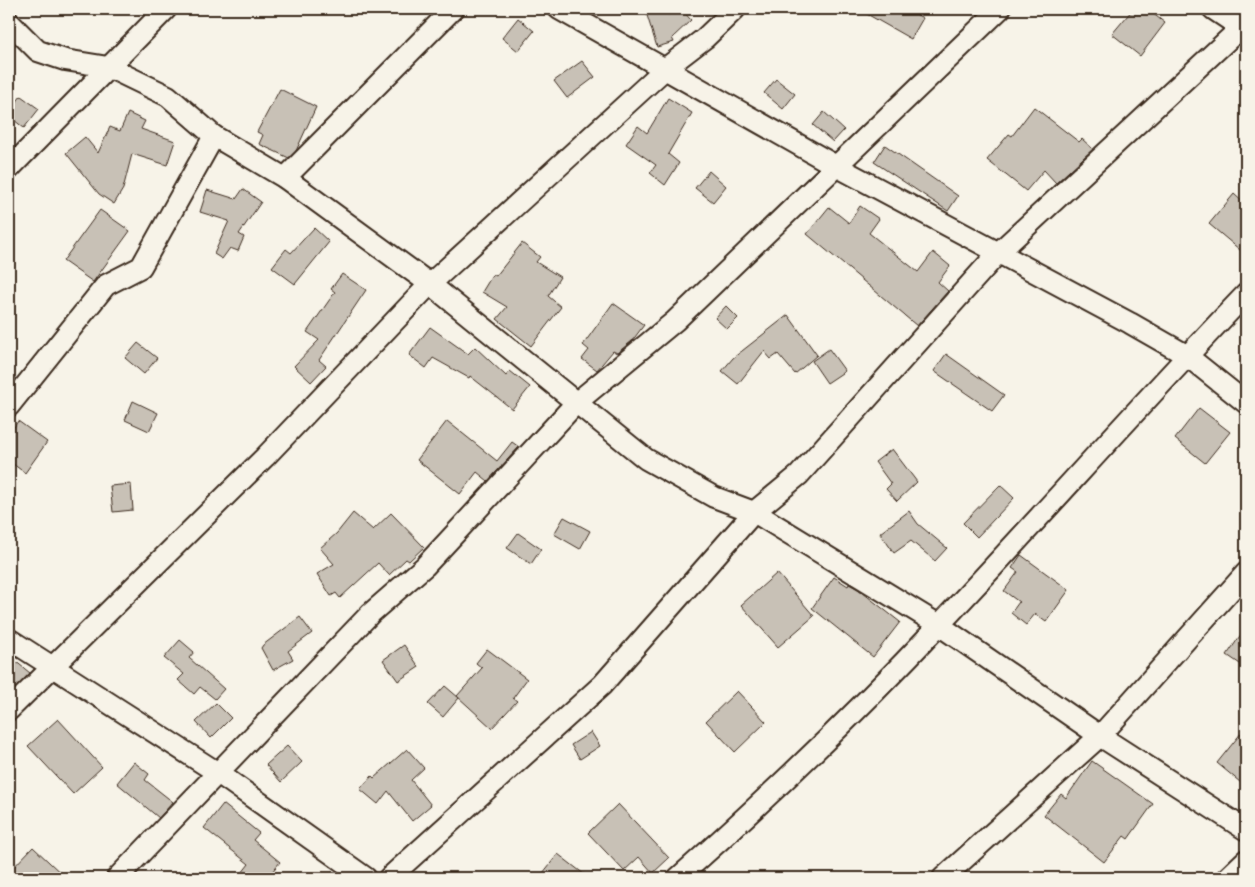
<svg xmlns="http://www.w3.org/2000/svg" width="1255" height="887" viewBox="0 0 1255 887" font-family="'Shantell Sans',sans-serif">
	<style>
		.building { fill: #c8c1b6; stroke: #3b2a1e }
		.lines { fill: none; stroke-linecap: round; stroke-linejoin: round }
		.minor-casing { stroke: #3b2a1e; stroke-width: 24 }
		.minor { stroke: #f7f3e8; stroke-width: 20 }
	</style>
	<rect width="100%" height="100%" fill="#f7f3e8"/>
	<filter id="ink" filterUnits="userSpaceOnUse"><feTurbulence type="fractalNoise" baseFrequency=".02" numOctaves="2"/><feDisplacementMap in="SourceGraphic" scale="10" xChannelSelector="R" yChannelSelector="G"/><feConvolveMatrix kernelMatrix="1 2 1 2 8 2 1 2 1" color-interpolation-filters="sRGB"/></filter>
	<g filter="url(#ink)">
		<g class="building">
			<path d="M645,9H660L669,15L675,9H681L691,20L672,38L674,42L657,47Z"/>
			<path d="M858,9H906L923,18L911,39Z"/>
			<path d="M1133,9H1147L1165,23L1140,56L1112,34Z"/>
			<path d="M518,18L534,31L518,51L502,38Z"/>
			<path d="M582,61L595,77L567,98L554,81Z"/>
			<path d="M776,79L795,94L783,109L764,93Z"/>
			<path d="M280,89L316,107L296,151L289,158L259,144L263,135L257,132Z"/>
			<path d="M21,96L39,109L24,128L9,116V112Z"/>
			<path d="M668,98L692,113L668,154L679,163L665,185L650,173L656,165L626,144L638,126L647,133Z"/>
			<path d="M1034,107L1079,142L1082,139L1093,149L1056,183L1044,170L1026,191L987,160L1009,134L1012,136Z"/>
			<path d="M824,112L844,130L833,142L813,125Z"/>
			<path d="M128,113L145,121L141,129L175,141L167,165L132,154L123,189L114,204L99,194L66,153L85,137L98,153L110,127L120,131Z"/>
			<path d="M885,145L958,196L948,211L874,162Z"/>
			<path d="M709,171L726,186L713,202L695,188Z"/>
			<path d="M243,189L261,202L239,234L244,237L238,251L230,248L222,259L214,254L229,221L200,212L207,190L236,199Z"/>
			<path d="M1234,194L1246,205V255L1209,224Z"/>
			<path d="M860,206L879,219L869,233L918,272L933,252L950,266L938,282L948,291L917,326L807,234L829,207L849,223Z"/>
			<path d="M100,210L130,231L93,282L63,261Z"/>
			<path d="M314,228L329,242L295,284L272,267L286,249L291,253Z"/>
			<path d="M522,243L540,257L536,262L560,277L548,296L561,307L531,346L497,319L507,307L482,292L493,274L496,276Z"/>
			<path d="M342,274L366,290L319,360L326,366L311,382L294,366L319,340L307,332L335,292L331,289Z"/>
			<path d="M613,303L644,325L632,341L617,353L613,351L597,370L582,359L589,350L583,345Z"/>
			<path d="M726,306L738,318L727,329L715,318Z"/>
			<path d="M788,315L817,355L795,374L778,354L771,359L764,351L738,384L722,371L733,358Z"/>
			<path d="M430,327L468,354L475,347L506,376L510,371L530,387L512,409L470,376L469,378L433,358L426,368L409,355Z"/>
			<path d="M138,343L157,358L144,374L125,358Z"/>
			<path d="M829,349L845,371L827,383L812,361Z"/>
			<path d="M946,354L1004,395L992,411L934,371Z"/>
			<path d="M133,401L158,413L149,431L125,420Z"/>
			<path d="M1199,408L1230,432L1205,463L1175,439Z"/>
			<path d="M18,421L47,442L25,473L9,461V435Z"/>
			<path d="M447,421L497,461L512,442L519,447L488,481L477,472L460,494L417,460Z"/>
			<path d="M892,449L917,482L897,501L886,489L891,484L875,462Z"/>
			<path d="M131,484L133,510L113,512L110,486Z"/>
			<path d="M1000,485L1014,498L977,537L963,523Z"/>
			<path d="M909,511L918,524L947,548L935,561L911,541L894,553L880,533Z"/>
			<path d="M353,513L373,530L391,513L424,547L409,561L406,559L389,575L378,563L340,598L336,593L331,596L317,574L334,564L320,548L337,533Z"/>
			<path d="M564,517L590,531L580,549L554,534Z"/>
			<path d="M518,533L541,549L531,564L507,548Z"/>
			<path d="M1021,555L1069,590L1046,622L1035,614L1026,625L1011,613L1019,602L1004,591L1018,572L1012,568Z"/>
			<path d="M777,573L814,616L778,647L741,605Z"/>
			<path d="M834,577L848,586L849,584L858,589L900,622L873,657L812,608Z"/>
			<path d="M300,617L312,633L288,651L293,659L273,670L261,648L263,645Z"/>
			<path d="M1246,627V668L1227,655Z"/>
			<path d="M180,640L194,652L189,658L224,689L215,699L200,687L194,694L178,680L184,674L164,658Z"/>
			<path d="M404,645L419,667L398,681L383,660Z"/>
			<path d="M487,649L527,679L513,698L517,701L492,728L457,696L482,668L476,663Z"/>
			<path d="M9,656L30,673L9,694Z"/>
			<path d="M445,686L459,698L443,717L428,704Z"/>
			<path d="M737,691L766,722L735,752L706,721Z"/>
			<path d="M216,703L231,718L211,738L196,722Z"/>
			<path d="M58,719L102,767L73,794L28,746Z"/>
			<path d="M1246,727V787L1217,763Z"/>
			<path d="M591,732L600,746L580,759L571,745Z"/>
			<path d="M287,746L302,762L281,782L266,765Z"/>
			<path d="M407,749L424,768L411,780L431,805L412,821L388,791L378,804L360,789L372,776L374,778Z"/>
			<path d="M1092,761L1153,804L1128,839L1124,836L1104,862L1044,815L1061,794L1066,798Z"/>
			<path d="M134,762L149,774L145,780L173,802L159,818L117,783Z"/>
			<path d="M223,804L259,833L253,840L280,862L267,878H238L249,864L204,828Z"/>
			<path d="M618,804L669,858L653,873L639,857L624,871L588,833Z"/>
			<path d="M33,847L66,878H9V872Z"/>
			<path d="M558,854L589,878H539Z"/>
		</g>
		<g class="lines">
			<g class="minor-casing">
				<g id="minor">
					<path d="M559,9L836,166L1130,323L1186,355L1246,403"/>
					<path d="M1213,9L1246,31"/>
					<path d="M9,22L38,51L65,60L108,67L168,96L214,136L285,178L430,284L646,459L714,497L754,512L939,625L1100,736L1246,830"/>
					<path d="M9,169L166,9"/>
					<path d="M285,178L453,9"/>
					<path d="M9,406L106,285L141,267L214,136"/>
					<path d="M9,639L218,773L366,878"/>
					<path d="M9,710L265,457L430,284L666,68L705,38L735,9"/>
					<path d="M117,878L371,613L425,566L577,402L675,321L1000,9"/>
					<path d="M389,878L602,685L754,512L799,475L998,253L1246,23"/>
					<path d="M678,878C769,797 857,713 940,624C1043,515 1142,402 1246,294"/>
					<path d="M943,878L1100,736L1246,573"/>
					<path d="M1227,878L1246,860"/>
				</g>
			</g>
			<use href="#minor" class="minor"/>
		</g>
	</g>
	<rect width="1255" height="887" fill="none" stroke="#f7f3e8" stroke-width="30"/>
	<rect x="15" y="15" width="1225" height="857" fill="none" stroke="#3b2a1e" stroke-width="2" filter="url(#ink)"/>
</svg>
